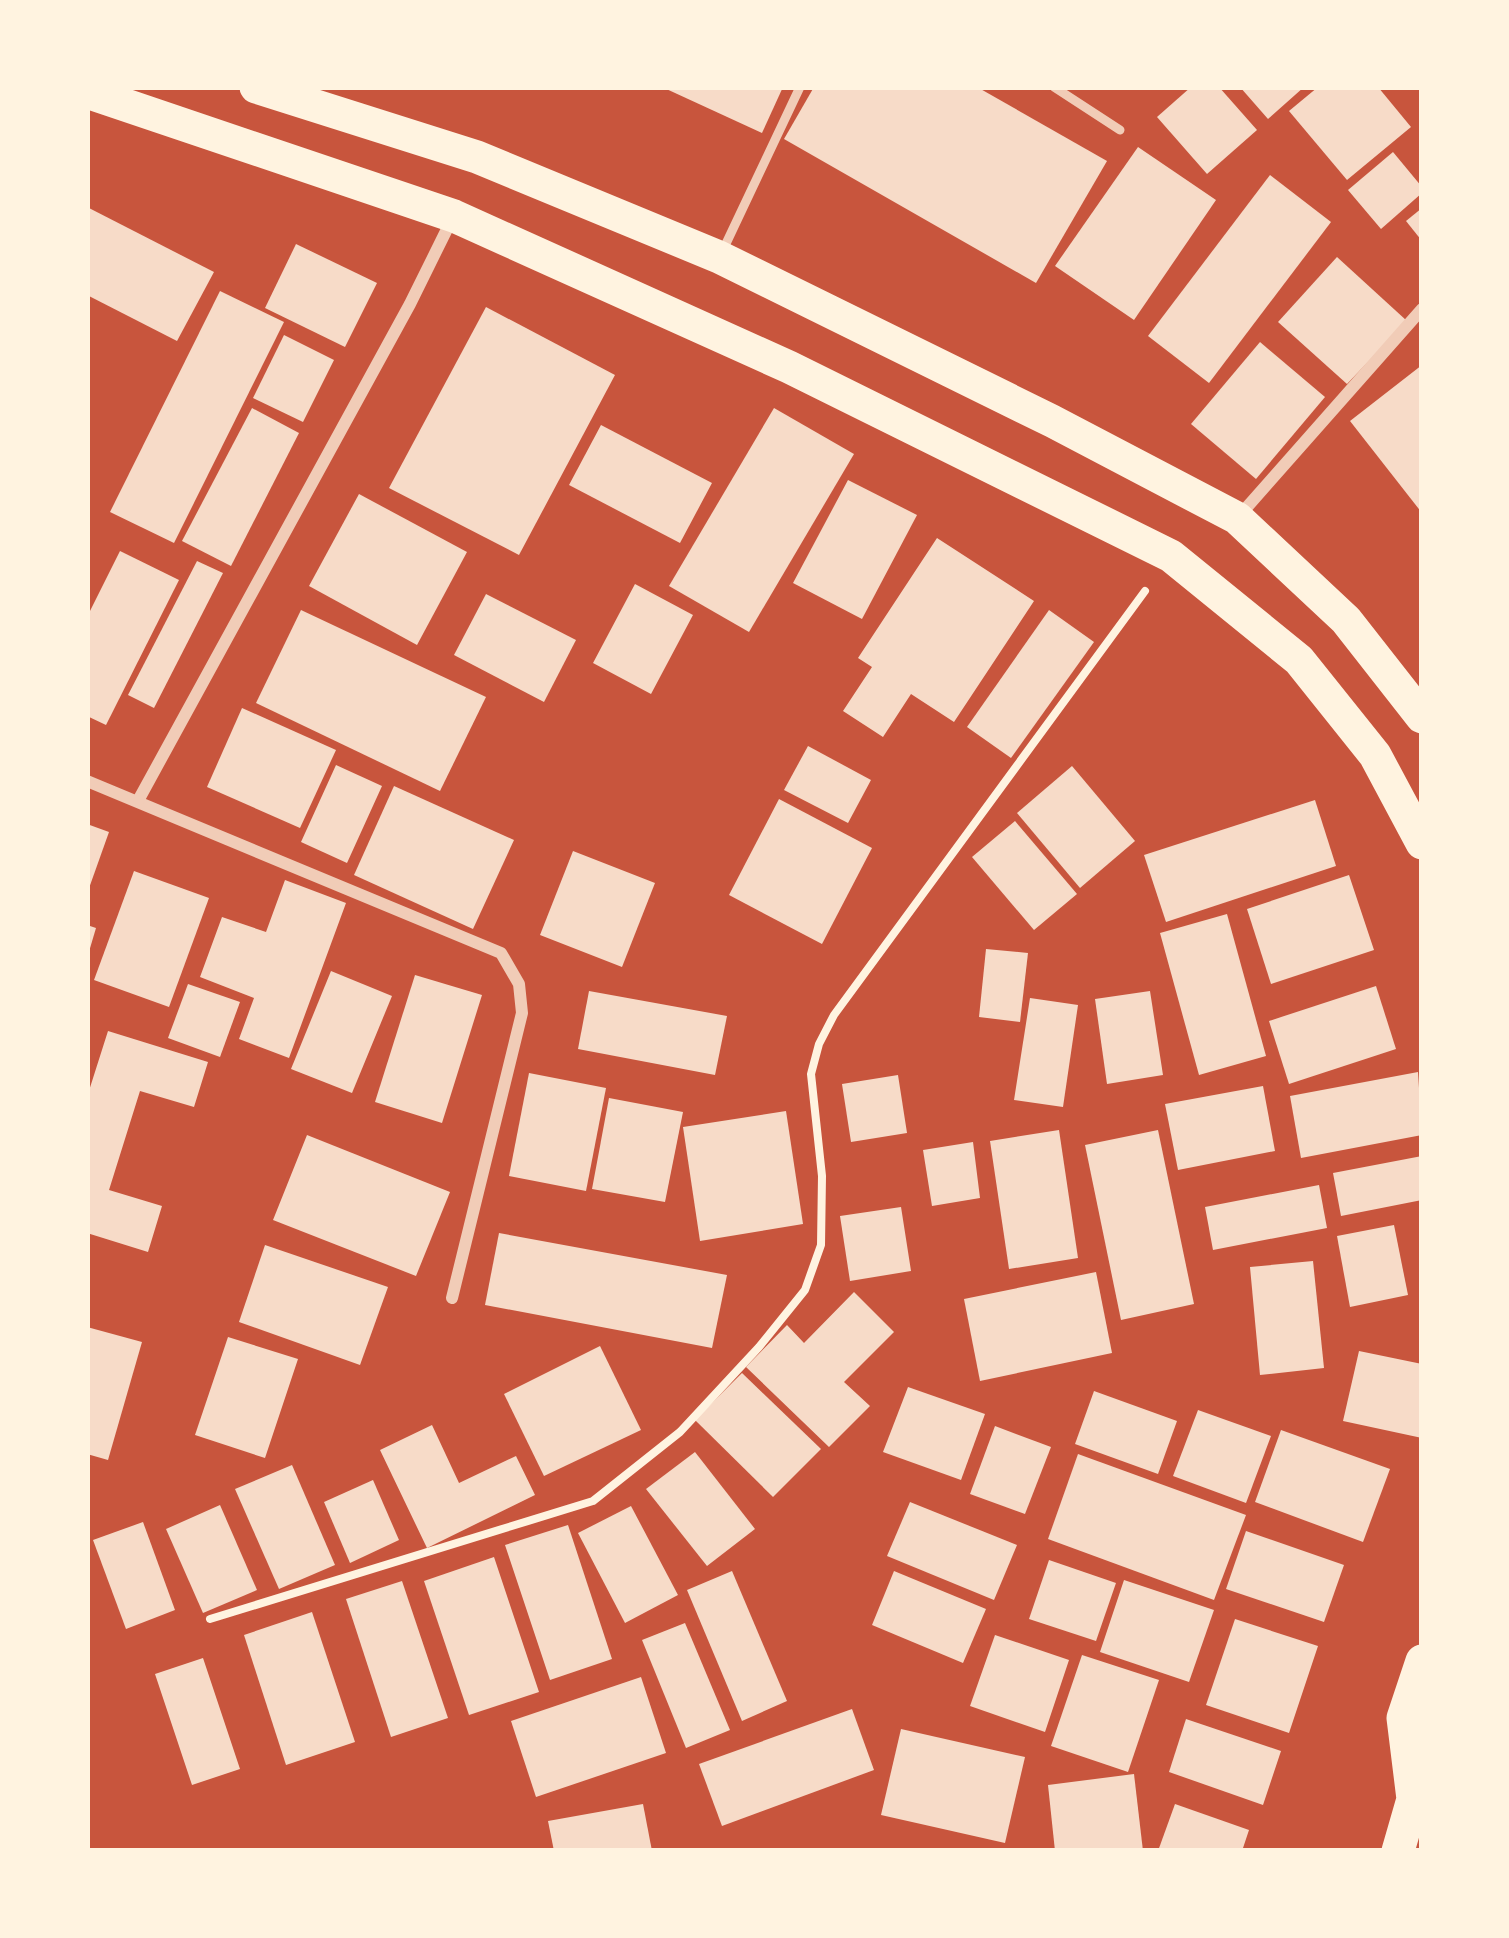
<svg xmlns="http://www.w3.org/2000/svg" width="1509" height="1938" viewBox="0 0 1509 1938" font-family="'Golos Text',sans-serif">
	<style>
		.building { fill: #f7dbc8 }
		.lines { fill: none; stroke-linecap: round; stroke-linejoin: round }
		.path { stroke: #fff3e0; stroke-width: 8 }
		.service { stroke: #f1ccb7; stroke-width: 9 }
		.minor { stroke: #f1ccb7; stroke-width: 12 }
		.trunk { stroke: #fff3e0; stroke-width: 33 }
	</style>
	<rect width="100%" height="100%" fill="#c8553d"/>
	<g class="building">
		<path d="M662,87H783L762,133Z"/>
		<path d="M814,87H977L1107,161L1036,283L784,139Z"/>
		<path d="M1191,87H1219L1257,130L1207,174L1157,117Z"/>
		<path d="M1240,87H1304L1268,119Z"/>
		<path d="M1318,87H1378L1411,127L1347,180L1289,111Z"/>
		<path d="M1138,147L1216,200L1134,320L1055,266Z"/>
		<path d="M1393,152L1422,187V193L1381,229L1348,190Z"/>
		<path d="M1270,175L1331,222L1209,383L1148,336Z"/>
		<path d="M87,207L214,272L177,341L87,295Z"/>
		<path d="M1422,208V241L1406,221Z"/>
		<path d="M296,244L377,283L345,347L265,308Z"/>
		<path d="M1337,257L1407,321L1347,384L1278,322Z"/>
		<path d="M220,291L284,322L174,543L110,512Z"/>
		<path d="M486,307L615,375L519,555L389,488Z"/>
		<path d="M284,335L334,360L303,422L253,398Z"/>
		<path d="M1260,342L1325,397L1256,479L1191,424Z"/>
		<path d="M1422,365V513L1350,421Z"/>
		<path d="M252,408L299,433L231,566L182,541Z"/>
		<path d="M774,408L854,454L749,632L669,586Z"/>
		<path d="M601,425L712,483L680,543L569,485Z"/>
		<path d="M848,480L917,515L862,619L793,583Z"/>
		<path d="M359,494L467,552L417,645L309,586Z"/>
		<path d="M937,538L1034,601L954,722L911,694L883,737L843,711L872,667L858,658Z"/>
		<path d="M120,551L179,580L106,725L87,716V617Z"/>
		<path d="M197,561L223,573L154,708L128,695Z"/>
		<path d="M635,584L693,615L651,694L593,663Z"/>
		<path d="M486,594L576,640L544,702L454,655Z"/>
		<path d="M301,610L486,697L440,791L256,703Z"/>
		<path d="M1049,610L1094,642L1011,758L967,727Z"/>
		<path d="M242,708L336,750L300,828L207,787Z"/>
		<path d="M808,746L871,780L848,823L784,790Z"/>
		<path d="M336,765L382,786L347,863L301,842Z"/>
		<path d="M1072,766L1135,841L1080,888L1017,813Z"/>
		<path d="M394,786L514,840L473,929L354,875Z"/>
		<path d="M779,799L872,848L822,944L729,895Z"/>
		<path d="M1315,800L1336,866L1166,922L1144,855Z"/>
		<path d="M1015,821L1077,894L1034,930L972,857Z"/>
		<path d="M87,824L109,832L88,891H87Z"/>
		<path d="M573,851L655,883L622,967L540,935Z"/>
		<path d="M134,871L209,898L169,1007L94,980Z"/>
		<path d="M1349,875L1374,950L1271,984L1247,909Z"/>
		<path d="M285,880L346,903L289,1058L239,1039L254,998L200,977L222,917L266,932Z"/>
		<path d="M1227,914L1266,1056L1199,1075L1160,933Z"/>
		<path d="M87,925L96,928L88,955H87Z"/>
		<path d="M986,949L1028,953L1020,1022L979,1017Z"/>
		<path d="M331,971L392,996L352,1093L291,1069Z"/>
		<path d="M415,975L482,995L442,1123L375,1102Z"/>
		<path d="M188,984L240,1002L220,1057L168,1038Z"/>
		<path d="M1376,986L1396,1049L1289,1084L1269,1021Z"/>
		<path d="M589,991L727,1016L715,1075L578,1049Z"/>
		<path d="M1150,991L1163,1075L1107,1084L1095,999Z"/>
		<path d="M1030,998L1078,1005L1063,1107L1014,1100Z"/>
		<path d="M108,1031L208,1062L194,1107L140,1091L109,1190L162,1206L148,1252L87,1233V1097Z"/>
		<path d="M1418,1072L1422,1135L1301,1158L1290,1096Z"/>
		<path d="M529,1073L606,1088L586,1191L509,1176Z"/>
		<path d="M898,1075L907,1133L851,1142L842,1084Z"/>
		<path d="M1263,1086L1275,1151L1178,1170L1165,1104Z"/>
		<path d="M609,1098L683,1112L665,1202L592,1189Z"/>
		<path d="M786,1111L803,1224L700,1241L683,1127Z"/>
		<path d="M1059,1130L1078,1258L1009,1269L990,1141Z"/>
		<path d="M1158,1130L1194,1304L1121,1320L1085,1145Z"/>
		<path d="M307,1135L450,1192L416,1276L273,1220Z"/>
		<path d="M973,1142L980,1198L932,1206L923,1150Z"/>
		<path d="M1422,1156V1200L1341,1216L1333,1173Z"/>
		<path d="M1319,1185L1327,1228L1213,1250L1205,1207Z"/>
		<path d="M901,1207L911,1271L850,1281L840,1216Z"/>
		<path d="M1394,1225L1408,1295L1350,1307L1337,1236Z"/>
		<path d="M499,1233L727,1275L712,1348L485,1305Z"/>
		<path d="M265,1245L388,1287L360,1365L239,1322Z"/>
		<path d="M1313,1261L1324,1368L1260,1375L1250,1267Z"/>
		<path d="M1096,1272L1112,1353L980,1381L964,1299Z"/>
		<path d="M854,1292L894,1332L844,1382L870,1406L829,1447L746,1367L787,1325L804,1343Z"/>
		<path d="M87,1327L142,1342L108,1460L87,1454Z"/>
		<path d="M228,1337L298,1359L265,1458L195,1435Z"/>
		<path d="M600,1346L641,1430L544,1476L504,1394Z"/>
		<path d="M1359,1351L1422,1364V1438L1343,1421Z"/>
		<path d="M742,1373L821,1449L773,1497L695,1420Z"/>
		<path d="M908,1387L985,1414L961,1480L883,1452Z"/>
		<path d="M1094,1391L1177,1421L1158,1474L1075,1444Z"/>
		<path d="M1198,1410L1271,1436L1246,1503L1173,1476Z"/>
		<path d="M432,1425L459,1483L516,1456L535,1495L427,1548L380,1450Z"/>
		<path d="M995,1426L1051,1447L1025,1514L970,1494Z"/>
		<path d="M1281,1430L1390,1469L1363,1542L1255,1502Z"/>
		<path d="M695,1452L755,1529L707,1566L646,1489Z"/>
		<path d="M1078,1454L1246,1515L1214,1600L1048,1539Z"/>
		<path d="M292,1465L335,1565L279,1589L235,1489Z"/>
		<path d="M373,1480L399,1540L350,1563L324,1502Z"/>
		<path d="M910,1502L1017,1545L994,1600L887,1556Z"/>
		<path d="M220,1505L257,1590L203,1613L166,1529Z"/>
		<path d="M631,1506L678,1595L625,1623L578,1533Z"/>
		<path d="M143,1522L175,1610L126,1629L93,1540Z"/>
		<path d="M568,1525L612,1659L550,1680L505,1545Z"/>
		<path d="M1246,1531L1344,1565L1324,1622L1226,1589Z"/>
		<path d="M494,1557L539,1692L469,1715L424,1581Z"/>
		<path d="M1049,1560L1116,1583L1096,1641L1029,1619Z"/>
		<path d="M732,1571L787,1701L742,1721L687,1590Z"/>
		<path d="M894,1571L986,1609L963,1663L872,1625Z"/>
		<path d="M1124,1580L1214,1610L1189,1682L1100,1652Z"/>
		<path d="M402,1581L448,1718L391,1737L346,1599Z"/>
		<path d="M312,1612L355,1742L286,1765L244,1635Z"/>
		<path d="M1235,1619L1318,1646L1289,1733L1206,1705Z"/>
		<path d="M685,1623L730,1730L686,1748L642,1640Z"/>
		<path d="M995,1635L1069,1660L1045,1732L970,1706Z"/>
		<path d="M1082,1655L1159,1680L1128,1772L1051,1746Z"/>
		<path d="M203,1658L240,1769L192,1785L155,1674Z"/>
		<path d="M641,1677L666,1753L536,1797L511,1721Z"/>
		<path d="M852,1709L874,1770L722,1826L699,1764Z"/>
		<path d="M1186,1719L1281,1751L1263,1805L1169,1772Z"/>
		<path d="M901,1729L1025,1757L1005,1843L881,1815Z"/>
		<path d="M1134,1774L1143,1851H1055L1048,1785Z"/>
		<path d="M643,1804L652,1851H554L548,1821Z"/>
		<path d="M1175,1804L1249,1830L1242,1851H1158Z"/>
	</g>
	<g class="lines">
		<path class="path" d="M210,1619L593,1501L680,1432L759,1347L805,1290L821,1245L822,1176L811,1074L819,1044L834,1015L1145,591"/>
		<g class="service">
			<path d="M1054,87L1120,130"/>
			<path d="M723,250L800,87"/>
		</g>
		<g class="minor">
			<path d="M1240,515L1422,309"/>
			<path d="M87,781L501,953L519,984L522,1013L452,1298"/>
			<path d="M139,799L410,304L453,217"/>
		</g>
		<g class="trunk">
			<path d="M256,87L477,157L719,257L1052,421L1237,518L1346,620L1422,717"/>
			<path d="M87,92L454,216L789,367L1171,556L1299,660L1375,755L1422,843"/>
			<path d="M1398,1851L1413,1799L1403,1718L1422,1661"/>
		</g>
	</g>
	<rect width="1509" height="1938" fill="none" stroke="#fff3e0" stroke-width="180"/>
</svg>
